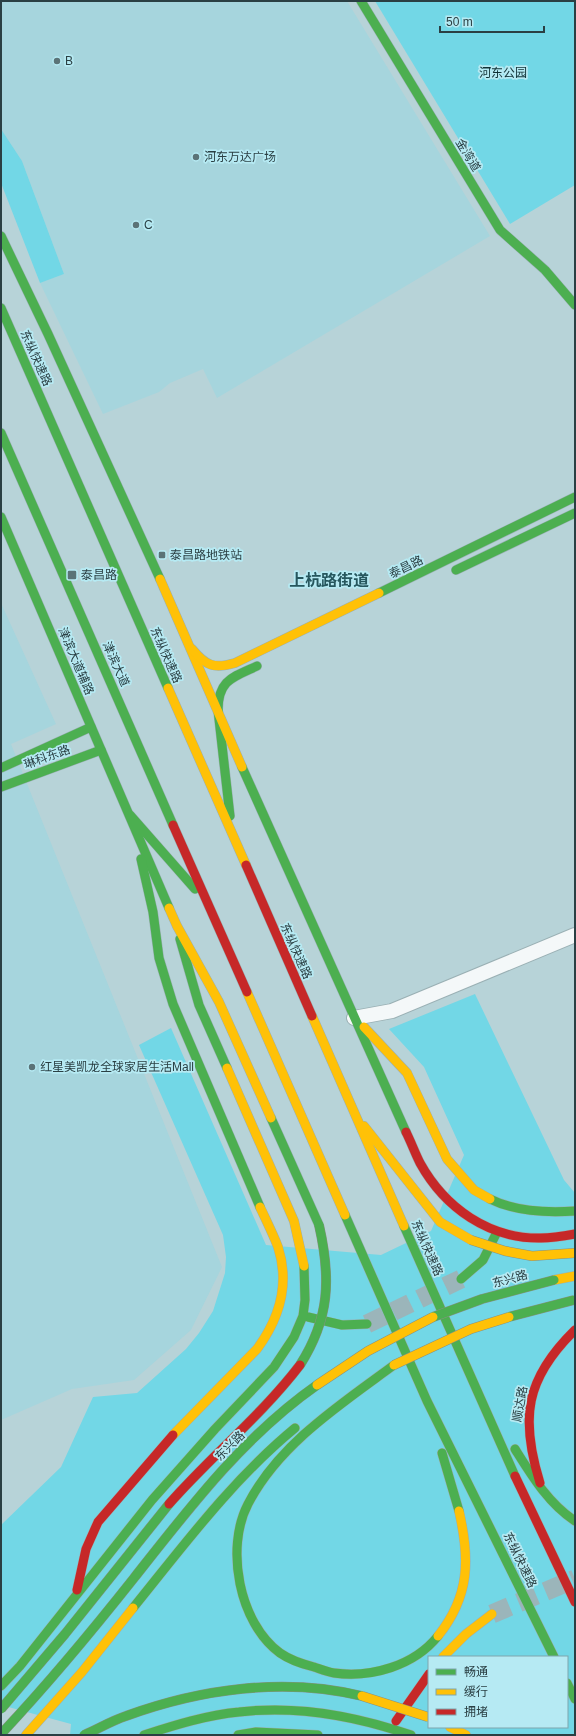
<svg xmlns="http://www.w3.org/2000/svg" width="576" height="1736" viewBox="0 0 576 1736" font-family="Arial,'Noto Sans SC',sans-serif">
	<style>
		.built { fill: #a6d5dd }
		.green { fill: #72d7e6; fill-rule: evenodd }
		.lines { fill: none; stroke-linecap: round; stroke-linejoin: round }
		.secondary-tunnel { stroke: #9bb5ba; stroke-width: 19; stroke-dasharray: 19 10; stroke-linecap: butt }
		.street-casing { stroke: #9ab0b4; stroke-width: 16 }
		.fast-casing { stroke: #9ab0b4; stroke-width: 10 }
		.slow-casing { stroke: #9ab0b4; stroke-width: 10 }
		.jam-casing { stroke: #9ab0b4; stroke-width: 10 }
		.street { stroke: #f4f8f9; stroke-width: 14 }
		.fast { stroke: #4caf50; stroke-width: 9 }
		.slow { stroke: #ffc107; stroke-width: 9 }
		.jam { stroke: #c62828; stroke-width: 9 }
		.fast-bridge-casing { stroke: #879084; stroke-width: 10; stroke-linecap: butt }
		.slow-bridge-casing { stroke: #879084; stroke-width: 10; stroke-linecap: butt }
		.jam-bridge-casing { stroke: #879084; stroke-width: 10; stroke-linecap: butt }
		.fast-bridge { stroke: #4caf50; stroke-width: 9 }
		.slow-bridge { stroke: #ffc107; stroke-width: 9 }
		.jam-bridge { stroke: #c62828; stroke-width: 9 }
		.poi-dot { fill: #5b7377; stroke: #b6eaf3; stroke-width: 1.5 }
		.labels { text-anchor: middle; stroke-width: 3.5; stroke-linejoin: round; paint-order: stroke }
		.poi-label { font-size: 12px; fill: #2a3f43; stroke: #b6eaf3; text-anchor: start }
		.park-label { font-size: 12px; fill: #103136; stroke: #b6eaf3 }
		.street-label { font-size: 12px; fill: #2a3f43; stroke: #b6eaf3 }
		.district-label { font-size: 16px; font-weight: bold; fill: #26575e; stroke: #b6eaf3 }
	</style>
	<rect width="100%" height="100%" fill="#b7d3d8"/>
	<g class="built">
		<path d="M1,1H347L490,236L217,398L203,369L170,383L159,392L103,414L40,283L64,274L22,161L1,129Z"/>
		<path d="M1,603L56,724L11,744L222,1267L191,1330L134,1380L72,1389L1,1420Z"/>
	</g>
	<g class="green">
		<path d="M375,1H575V185L510,224Z"/>
		<path d="M1,129L22,161L64,274L40,283L1,183Z"/>
		<path d="M475,994L564,1180L575,1193V1735H70L71,1724L1,1705V1525L61,1467L93,1397L137,1393L186,1349L199,1333L213,1311L225,1273L226,1257L223,1235L139,1045L171,1028L266,1245L381,1255L431,1231L464,1155L424,1067L389,1029ZM429,1657H567V1727H429Z"/>
	</g>
	<g class="lines">
		<g class="secondary-tunnel">
			<path d="M367,1324L461,1279"/>
			<path d="M492,1614L575,1579"/>
		</g>
		<g class="street-casing">
			<path id="street" d="M354,1018L392,1011L575,935"/>
		</g>
		<g class="fast-casing">
			<g id="fast">
				<path d="M361,1L500,230L545,270L575,305"/>
				<path d="M1,236L48,334L160,579"/>
				<path d="M1,308L168,688"/>
				<path d="M1,433L173,825"/>
				<path d="M1,517L169,908"/>
				<path d="M456,570L575,513"/>
				<path d="M379,593L575,497"/>
				<path d="M218,710C218,680 233,677 257,666"/>
				<path d="M218,710L230,816"/>
				<path d="M242,767L406,1132"/>
				<path d="M1,768L91,727"/>
				<path d="M1,787L101,750"/>
				<path d="M130,815L195,889"/>
				<path d="M141,859L153,912L159,958L173,1004L260,1207"/>
				<path d="M180,939L199,1005L227,1068"/>
				<path d="M271,1118L319,1225"/>
				<path d="M490,1199C516,1212 546,1213 575,1211"/>
				<path d="M345,1215L427,1401L554,1657"/>
				<path d="M404,1226L515,1476"/>
				<path d="M461,1279L483,1260L496,1234"/>
				<path d="M308,1317L342,1325L367,1324"/>
				<path d="M394,1365C341,1404 279,1444 248,1504C225,1548 239,1623 280,1653C290,1660 302,1664 314,1667C320,1669 327,1672 334,1673C371,1678 414,1666 438,1636"/>
				<path d="M515,1449C532,1476 548,1503 575,1521"/>
				<path d="M442,1453L459,1511"/>
				<path d="M133,1608C184,1545 232,1480 295,1428"/>
				<path d="M567,1683L575,1699"/>
				<path d="M1,1686L20,1666L152,1500L215,1429L274,1367L294,1337L303,1316L305,1300L304,1266"/>
				<path d="M144,1735C175,1725 207,1715 239,1712C297,1705 356,1716 411,1735"/>
				<path d="M238,1735L256,1732L318,1735"/>
			</g>
		</g>
		<g class="slow-casing">
			<g id="slow">
				<path d="M160,579L242,767"/>
				<path d="M192,649C206,666 214,669 235,663L379,593"/>
				<path d="M168,688L246,865"/>
				<path d="M169,908L177,926L219,1002L271,1118"/>
				<path d="M247,992L345,1215"/>
				<path d="M312,1016L404,1226"/>
				<path d="M364,1027L407,1073L447,1159L474,1190L490,1199"/>
				<path d="M227,1068L294,1221L304,1266"/>
				<path d="M364,1126L440,1222L471,1240"/>
				<path d="M554,1280L575,1276"/>
				<path d="M173,1435L257,1349C279,1319 290,1284 278,1247C273,1234 266,1220 260,1207"/>
				<path d="M438,1636C470,1596 470,1559 459,1511"/>
				<path d="M443,1657L466,1634L492,1614"/>
				<path d="M450,1727L466,1735"/>
				<path d="M26,1735L82,1672L133,1608"/>
			</g>
		</g>
		<g class="jam-casing">
			<g id="jam">
				<path d="M173,825L247,992"/>
				<path d="M246,865L312,1016"/>
				<path d="M406,1132C411,1142 415,1153 420,1163C445,1208 489,1239 541,1238C553,1238 564,1236 575,1234"/>
				<path d="M515,1476L575,1602"/>
				<path d="M540,1483C520,1418 525,1379 575,1330"/>
				<path d="M77,1590L86,1549L98,1522L173,1435"/>
				<path d="M396,1721L429,1674"/>
			</g>
		</g>
		<use href="#street" class="street"/>
		<use href="#fast" class="fast"/>
		<use href="#slow" class="slow"/>
		<use href="#jam" class="jam"/>
		<g class="fast-bridge-casing">
			<g id="fast-bridge">
				<path d="M433,1317L482,1299L554,1280"/>
				<path d="M509,1317L574,1300"/>
				<path d="M300,1365C330,1318 331,1278 319,1225"/>
				<path d="M1,1709L65,1634L169,1504"/>
				<path d="M1,1734C48,1684 92,1631 134,1578C190,1507 243,1437 317,1385"/>
				<path d="M84,1735C98,1729 111,1721 126,1716C200,1689 284,1677 362,1696"/>
			</g>
		</g>
		<g class="slow-bridge-casing">
			<g id="slow-bridge">
				<path d="M471,1240L505,1251L532,1256L575,1253"/>
				<path d="M394,1365L471,1329L509,1317"/>
				<path d="M317,1385L368,1351L433,1317"/>
				<path d="M362,1696L428,1717"/>
			</g>
		</g>
		<g class="jam-bridge-casing">
			<path id="jam-bridge" d="M169,1504C211,1456 261,1416 300,1365"/>
		</g>
		<use href="#fast-bridge" class="fast-bridge"/>
		<use href="#slow-bridge" class="slow-bridge"/>
		<use href="#jam-bridge" class="jam-bridge"/>
	</g>
	<g class="poi-dot">
		<circle cx="57" cy="61" r="4"/>
		<circle cx="196" cy="157" r="4"/>
		<circle cx="136" cy="225" r="4"/>
		<rect x="158" y="551" width="8" height="8" rx="2"/>
		<rect x="67" y="570" width="10" height="10" rx="2"/>
		<circle cx="32" cy="1067" r="4"/>
	</g>
	<g class="labels">
		<g class="poi-label">
			<text x="65" y="65">B</text>
			<text x="204" y="161">河东万达广场</text>
			<text x="144" y="229">C</text>
			<text x="170" y="559">泰昌路地铁站</text>
			<text x="81" y="579">泰昌路</text>
			<text x="40" y="1071">红星美凯龙全球家居生活Mall</text>
		</g>
		<g class="park-label">
			<text x="503" y="77">河东公园</text>
		</g>
		<g class="street-label">
			<text transform="translate(468 155) rotate(59)" y="4">金湾道</text>
			<text transform="translate(36 358) rotate(66)" y="4">东纵快速路</text>
			<text transform="translate(406 567) rotate(-26)" y="4">泰昌路</text>
			<text transform="translate(166 655) rotate(66)" y="4">东纵快速路</text>
			<text transform="translate(76 661) rotate(67)" y="4">津滨大道辅路</text>
			<text transform="translate(116 664) rotate(66)" y="4">津滨大道</text>
			<text transform="translate(47 757) rotate(-20)" y="4">琳科东路</text>
			<text transform="translate(296 951) rotate(66)" y="4">东纵快速路</text>
			<text transform="translate(427 1248) rotate(66)" y="4">东纵快速路</text>
			<text transform="translate(510 1279) rotate(-15)" y="4">东兴路</text>
			<text transform="translate(520 1404) rotate(-80)" y="4">顺达路</text>
			<text transform="translate(230 1446) rotate(-45)" y="4">东兴路</text>
			<text transform="translate(520 1560) rotate(64)" y="4">东纵快速路</text>
		</g>
		<g class="district-label">
			<text x="329" y="586">上杭路街道</text>
		</g>
	</g>
	<rect width="576" height="1736" fill="none" stroke="#2a3f43" stroke-width="4"/>
	<rect x="428" y="1656" width="140" height="72" fill="#b6eaf3" stroke="#7ea6ad"/>
	<rect x="436" y="1669" width="20" height="6" fill="#4caf50" stroke="#7ea6ad"/>
	<text x="464" y="1676" font-size="12" fill="#2a3f43">畅通</text>
	<rect x="436" y="1689" width="20" height="6" fill="#ffc107" stroke="#7ea6ad"/>
	<text x="464" y="1696" font-size="12" fill="#2a3f43">缓行</text>
	<rect x="436" y="1709" width="20" height="6" fill="#c62828" stroke="#7ea6ad"/>
	<text x="464" y="1716" font-size="12" fill="#2a3f43">拥堵</text>
	<path d="M440 26v6h104v-6" fill="none" stroke="#2a3f43" stroke-width="2"/>
	<text x="446" y="26" font-size="12" fill="#2a3f43" stroke="#b6eaf3" stroke-width="3" paint-order="stroke">50 m</text>
</svg>
